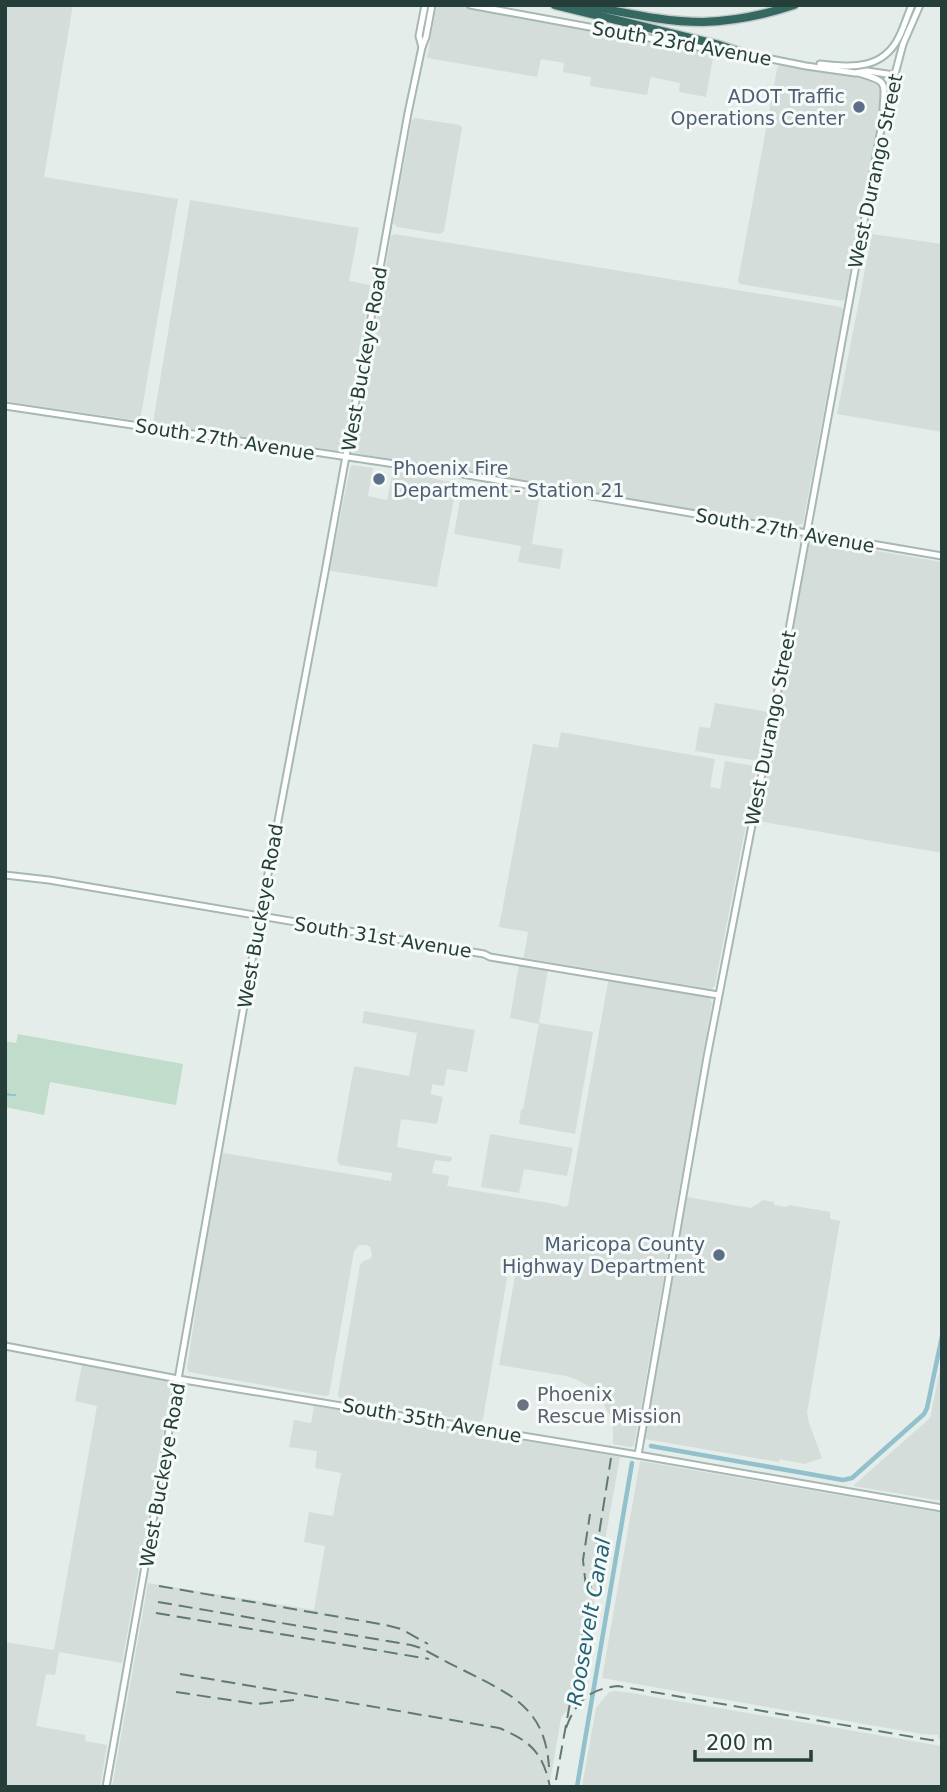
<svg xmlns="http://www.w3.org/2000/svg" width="947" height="1792" viewBox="0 0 947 1792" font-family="'DejaVu Sans',sans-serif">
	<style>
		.built { fill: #d4ddd9 }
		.green { fill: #c0dcca }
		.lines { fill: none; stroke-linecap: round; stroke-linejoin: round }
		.stream { stroke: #92c0cd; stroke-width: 2 }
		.canal { stroke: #92c0cd; stroke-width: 4.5 }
		.secondary-casing { stroke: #a5b8b3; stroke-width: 9 }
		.highway-casing { stroke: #c2c9c8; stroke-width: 11 }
		.secondary { stroke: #fff; stroke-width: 5 }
		.highway { stroke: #346861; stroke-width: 8 }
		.rail { stroke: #617974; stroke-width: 2; stroke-dasharray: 14 7; stroke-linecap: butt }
		.service-dot { fill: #5c6f8a; stroke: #f6faf8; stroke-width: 2.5 }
		.worship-dot { fill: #6b7280; stroke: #f6faf8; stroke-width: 2.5 }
		.labels { text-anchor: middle; stroke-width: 6; stroke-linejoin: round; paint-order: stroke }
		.street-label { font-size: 19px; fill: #263e39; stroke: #f6faf8 }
		.service-label { font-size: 19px; fill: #4e5e75; stroke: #f6faf8; text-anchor: end }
		.worship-label { font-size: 19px; fill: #5b616d; stroke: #f6faf8; text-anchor: start }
		.water-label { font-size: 21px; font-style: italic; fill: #246275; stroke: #f6faf8 }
	</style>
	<rect width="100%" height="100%" fill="#e5edea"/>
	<g class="built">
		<path d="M5,5H73L44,177L178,199L140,421L5,401Z"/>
		<path d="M439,5H452L576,26L714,52L706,97L679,92L680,83L651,77L647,95L590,86L591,77L563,72L564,63L541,59L537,77L427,58L436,10Z"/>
		<path d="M783,63L874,79L882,86V99L845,298L843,301L740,284L738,281L777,69L779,65Z"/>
		<path d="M415,118L460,125L462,128L444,231L440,234L397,227L393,223L412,120Z"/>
		<path d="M190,200L359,228L349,281L370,285L357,371L342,448L339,451L153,423Z"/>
		<path d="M395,234L841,307L843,310L803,523L792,527H786L354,453L353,450L358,436L359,417L391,236Z"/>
		<path d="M872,234L942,244V432L837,414Z"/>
		<path d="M352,465L373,468L368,496L387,500L393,471L457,483L437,587L331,571L330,569L350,468Z"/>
		<path d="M463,483L540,493L532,544L563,549L560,569L518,562L521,546L454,534Z"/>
		<path d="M814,541L836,544L942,562V853L757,821L768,760L779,717L781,695L809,545Z"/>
		<path d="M715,703L768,712L759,761L695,751L699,727L710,728Z"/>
		<path d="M561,732L715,759L710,787L720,789L725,761L755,766L757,767L715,985L712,989L525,958L523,961L528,932L499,927L533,744L558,748Z"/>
		<path d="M519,964L548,969L539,1023L593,1032L575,1134L519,1124L521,1109H523L539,1024L510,1018Z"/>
		<path d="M611,980L707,997L710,998L712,1003L634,1446L630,1447L613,1444V1427L610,1416L599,1396L590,1387L578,1380L566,1376L499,1365L517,1265L513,1257L508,1256L503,1258L500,1261L501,1270L507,1278L483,1419L480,1422L339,1398L338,1394L360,1265L362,1262L371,1258L372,1254L370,1247L366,1245H359L354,1251L329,1395L325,1396L189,1372L187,1368L203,1262L223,1153L391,1181L392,1173L340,1165L337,1161L354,1066L409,1076L417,1033L362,1023L364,1011L475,1030L467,1072L447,1069L444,1086L432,1084L431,1094L443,1097L437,1124L401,1119L397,1147L452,1157L451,1162L435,1160L432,1173L449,1176L447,1186L555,1204L565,1207L568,1205L608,982Z"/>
		<path d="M490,1134L573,1148L567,1176L524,1169L519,1193L481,1187Z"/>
		<path d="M687,1197L751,1208L763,1200L774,1202V1205L787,1207L789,1205L830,1212V1219L840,1221L807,1413L809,1423L822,1458L804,1464L780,1459L779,1462L645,1439Z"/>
		<path d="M942,1360V1501L853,1486L930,1418Z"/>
		<path d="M82,1365L166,1381L169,1382L171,1387L122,1663L59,1652L55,1675L46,1674L36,1726L86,1735L85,1741L107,1745L100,1787H5V1642L54,1650L97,1406L75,1401Z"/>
		<path d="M314,1406L620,1457L577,1697L561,1718L549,1787H112L148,1583L314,1610L325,1546L304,1542L309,1512L333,1516L341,1473L315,1468L317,1451L289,1447L294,1420L311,1423Z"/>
		<path d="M640,1461L942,1513V1739H938V1735L921,1734L602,1678Z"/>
		<path d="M616,1691L625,1692L942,1746V1787H582L596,1708L609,1692Z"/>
	</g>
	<path class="green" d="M18,1034L183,1064L176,1105L50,1082L44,1115L5,1107V1041L16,1043Z"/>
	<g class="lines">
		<g class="stream">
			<path d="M6,1094L11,1095"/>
			<path d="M13,1095H15"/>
		</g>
		<g class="canal">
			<path d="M651,1446L843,1480L852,1478L924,1414L927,1408L942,1336"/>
			<path d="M577,1787L632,1463"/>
		</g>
		<g class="secondary-casing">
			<g id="secondary">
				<path d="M470,5L736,54"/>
				<path d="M422,47L419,36L425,5"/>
				<path d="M746,54L806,66L855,73L867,71L894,75"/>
				<path d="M820,64C851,67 882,71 899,37C904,27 907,16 912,5"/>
				<path d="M858,73C887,81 885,81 883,109"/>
				<path d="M5,406L462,474L942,556"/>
				<path d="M5,875L49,880L484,954L490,957L718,995"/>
				<path d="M5,1346L178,1379L638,1455L942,1508"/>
				<path d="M638,1455L707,1057L775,706L882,123L903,44L920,5"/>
				<path d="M106,1787L257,932L325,572L408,113L422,47L426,37L432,5"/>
			</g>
		</g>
		<g class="highway-casing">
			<g id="highway">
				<path d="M555,5L719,45L746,54"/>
				<path d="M584,5C623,12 663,22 703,22C734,21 764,15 794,5"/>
			</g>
		</g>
		<use href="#secondary" class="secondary"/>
		<use href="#highway" class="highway"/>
		<g class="rail">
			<path d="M159,1586L386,1625L401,1629L428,1644"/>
			<path d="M586,1587L583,1560L590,1514"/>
			<path d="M158,1602L411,1645L421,1648C436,1656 450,1664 465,1671C512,1695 545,1708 549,1767"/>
			<path d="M156,1613L429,1659"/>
			<path d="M180,1674L499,1728C531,1741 543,1753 550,1787"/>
			<path d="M176,1692L256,1704L294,1700"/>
			<path d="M566,1728C576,1701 589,1689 618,1686L942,1742"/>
			<path d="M556,1780L588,1604L611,1458"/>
		</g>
	</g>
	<g class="service-dot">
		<circle cx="859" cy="107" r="7"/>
		<circle cx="379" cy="479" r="7"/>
		<circle cx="719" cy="1255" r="7"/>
	</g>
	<circle class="worship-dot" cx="523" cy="1405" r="7"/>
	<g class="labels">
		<g class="street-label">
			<text transform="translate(682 43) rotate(10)" y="7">South 23rd Avenue</text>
			<text transform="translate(875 171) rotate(-78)" y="7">West Durango Street</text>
			<text transform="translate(364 359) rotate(-80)" y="7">West Buckeye Road</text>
			<text transform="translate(225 439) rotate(9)" y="7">South 27th Avenue</text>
			<text transform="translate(785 530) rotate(10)" y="7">South 27th Avenue</text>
			<text transform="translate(770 728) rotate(-79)" y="7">West Durango Street</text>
			<text transform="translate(260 916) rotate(-80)" y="7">West Buckeye Road</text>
			<text transform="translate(383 937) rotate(9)" y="7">South 31st Avenue</text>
			<text transform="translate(432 1420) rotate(10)" y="7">South 35th Avenue</text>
			<text transform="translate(162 1475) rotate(-80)" y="7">West Buckeye Road</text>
		</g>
		<g class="service-label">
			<text x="845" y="103">ADOT Traffic<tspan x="845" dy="22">Operations Center</tspan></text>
			<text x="393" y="475" text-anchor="start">Phoenix Fire<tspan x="393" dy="22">Department - Station 21</tspan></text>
			<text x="705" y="1251">Maricopa County<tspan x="705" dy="22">Highway Department</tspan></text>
		</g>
		<g class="worship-label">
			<text x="537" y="1401">Phoenix<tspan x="537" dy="22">Rescue Mission</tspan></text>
		</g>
		<g class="water-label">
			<text transform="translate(589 1622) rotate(-80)" y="7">Roosevelt Canal</text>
		</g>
	</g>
	<rect width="947" height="1792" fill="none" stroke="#263e39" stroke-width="14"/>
	<path d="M695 1750v10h116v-10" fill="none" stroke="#263e39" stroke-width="3.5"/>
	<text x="706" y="1750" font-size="21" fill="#263e39" stroke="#f6faf8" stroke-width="5" paint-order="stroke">200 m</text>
</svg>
